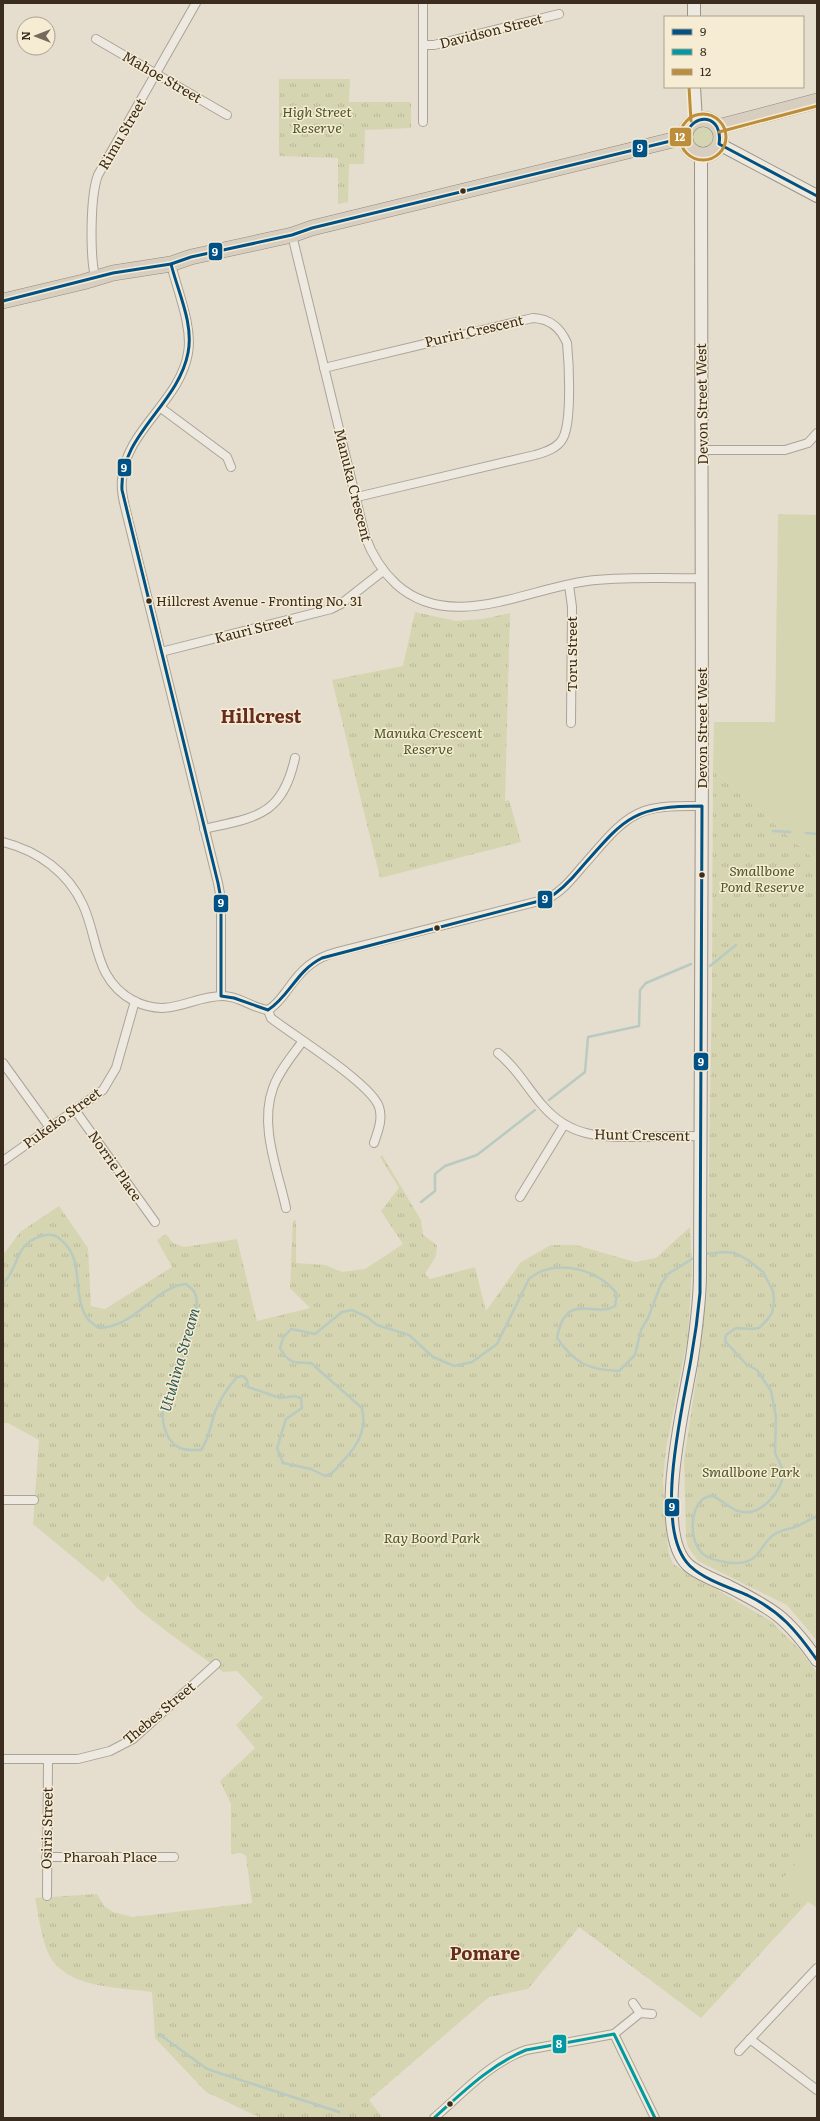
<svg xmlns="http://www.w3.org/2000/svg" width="820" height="2121" viewBox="0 0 820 2121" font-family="Literata,serif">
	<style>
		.grass { fill: #d5d5b1 }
		.park { fill: url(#park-tufts) }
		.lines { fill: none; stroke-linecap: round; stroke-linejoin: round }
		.stream { stroke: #b9cac0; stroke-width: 2.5 }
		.street-casing { stroke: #aaa397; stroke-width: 10 }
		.secondary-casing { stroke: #9a9387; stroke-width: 14 }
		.highway-casing { stroke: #90897e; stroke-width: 16 }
		.street { stroke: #ede9e0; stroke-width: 8 }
		.secondary { stroke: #ede9e0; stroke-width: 12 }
		.highway { stroke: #d8cebf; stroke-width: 15 }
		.bus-1-casing { stroke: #f6ecd4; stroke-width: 6 }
		.bus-2-casing { stroke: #f6ecd4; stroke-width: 6 }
		.bus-3-casing { stroke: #f6ecd4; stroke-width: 6 }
		.bus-1 { stroke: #005186; stroke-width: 3 }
		.bus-2 { stroke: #0099a4; stroke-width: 3 }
		.bus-3 { stroke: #bc8e3b; stroke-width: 3 }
		.bus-dot { fill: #3a2c1e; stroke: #f6ecd4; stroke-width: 1.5 }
		.labels { text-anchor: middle; stroke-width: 3; stroke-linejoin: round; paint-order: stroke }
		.bus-label { font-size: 13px; fill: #3a2c1e; stroke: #f6ecd4; text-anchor: start }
		.street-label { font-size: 14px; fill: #3a2c1e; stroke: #f6ecd4 }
		.park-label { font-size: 14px; font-style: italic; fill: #4a5725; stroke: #f6ecd4 }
		.water-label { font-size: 15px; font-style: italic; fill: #2e5a57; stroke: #f6ecd4 }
		.district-label { font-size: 18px; font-weight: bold; fill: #682c1d; stroke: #f6ecd4 }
		.line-badge { stroke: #f6ecd4; stroke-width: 1.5 }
		.badge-label { font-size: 11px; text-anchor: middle; font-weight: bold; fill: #fff }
	</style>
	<defs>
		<pattern id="park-tufts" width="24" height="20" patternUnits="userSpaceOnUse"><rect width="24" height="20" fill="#d5d5b1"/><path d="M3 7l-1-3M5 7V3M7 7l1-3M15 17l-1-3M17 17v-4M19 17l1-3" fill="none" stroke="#b8b798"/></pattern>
	</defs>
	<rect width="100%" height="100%" fill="#e5decf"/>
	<g class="grass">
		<circle cx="703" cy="137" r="11"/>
		<path d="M778,514L817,515V862L713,769L714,722H775Z"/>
		<path d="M817,1621V1641L809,1631Z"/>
		<path d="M817,1841V1908L808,1902L784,1877Z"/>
	</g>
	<g class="park">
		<path d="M279,79H350L349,102H411V128L365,130L364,164H349L348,202L338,204V158L279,156Z"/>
		<path d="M415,612L456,621L483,619L510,613L505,801L509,800L521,842L380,878L332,680L403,666Z"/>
		<path d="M713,769L817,862V1621L809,1631L787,1605L698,1561L688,1547L686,1538L684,1460L698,1367L707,1293L712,982Z"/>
		<path d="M382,1155L421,1220L423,1235L437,1245L436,1256L425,1274L430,1279L475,1267L486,1311L521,1262L551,1245H576L635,1262L656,1258L690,1227L692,1268L688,1336L666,1449L663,1480L666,1532L669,1554L673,1564L771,1621L800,1650L817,1673V1841L784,1877L808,1902L701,2018L579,1927L528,1989L489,1997L369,2100L383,2118H348L347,2116L344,2118H261L206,2092L155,2038L152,1992C119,1987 67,1989 49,1955C41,1938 39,1917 35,1898L97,1894L104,1906L113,1912L133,1917L252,1903L246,1856L241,1853L231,1854V1804L220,1781L255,1748L236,1725L263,1698L237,1671L223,1672L170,1634L138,1609L108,1576L103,1582L33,1524L39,1440L8,1423H3V1255L20,1232L59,1206L88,1248L91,1306L105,1309L172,1267L157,1240L166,1234L173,1243L184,1247L237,1239L257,1321L310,1308L290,1288L293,1221L296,1220V1263L325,1265L342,1272L365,1269L403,1244L381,1211L399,1188L380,1157Z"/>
	</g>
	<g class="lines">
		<g class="stream">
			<path d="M773,831L790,832"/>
			<path d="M806,833L817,834"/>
			<path d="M710,966L736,945"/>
			<path d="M549,1100L585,1072L588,1037L639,1026L640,990L646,983L691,964"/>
			<path d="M421,1202L435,1191V1174L445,1166L477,1155L535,1110"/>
			<path d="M703,1254L726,1252L735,1253L748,1260L763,1272L773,1291L774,1301L772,1313L767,1320L759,1328L751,1329L736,1328L726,1335L725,1341L747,1365L757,1370L771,1391L776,1417L775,1453L784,1472C781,1492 761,1518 738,1511C728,1508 720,1498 712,1496C709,1496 706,1497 703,1499C689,1511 690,1539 701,1552C708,1560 723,1562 732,1563C762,1565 759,1543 775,1534C781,1530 789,1529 795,1527C803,1524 810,1519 817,1516"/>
			<path d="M3,1283C15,1274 16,1251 29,1242C38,1236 51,1231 60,1239C86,1259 71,1293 87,1318C90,1322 95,1325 99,1328C136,1327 156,1286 186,1284C191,1288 194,1290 196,1296C200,1311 184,1360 177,1375C174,1384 168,1391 165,1400C160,1416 163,1440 180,1448C187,1451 194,1450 201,1450C210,1437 210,1426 215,1412C220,1399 229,1386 237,1377L243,1376L247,1380L248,1387L251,1388L280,1398L294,1396L301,1398L302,1408L286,1419L277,1448L283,1463L311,1469L325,1476C334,1474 336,1468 343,1461C358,1445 367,1430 362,1408L311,1363C294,1363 289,1364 280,1348L283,1338L291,1329L315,1334L342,1312L352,1310L367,1317L377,1325L409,1335L433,1357L454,1366L472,1362L497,1344L529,1279C554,1257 599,1269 617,1294L615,1306C595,1319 566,1289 557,1338C574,1363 589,1370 619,1371L635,1355L641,1330L648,1318L661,1284L668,1274L695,1257"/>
			<path d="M159,2034L207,2069L339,2112"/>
		</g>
		<g class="street-casing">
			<g id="street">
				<path d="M96,39L227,115"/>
				<path d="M423,45H434L559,14"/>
				<path d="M423,122V3"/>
				<path d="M292,235L365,536C372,555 381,570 396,584C450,633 526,589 587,581C625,576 664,579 702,578"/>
				<path d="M171,264C177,290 193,327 188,353C180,402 125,430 122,480C121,489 123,499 125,507L218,883L221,899V996"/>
				<path d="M95,277C90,255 90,196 98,175L196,3"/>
				<path d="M324,368L533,318C550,319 560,327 567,343C569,363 572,421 563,438C558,448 546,452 535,455L357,497"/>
				<path d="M161,408L227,457L231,467"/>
				<path d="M702,450H785L808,443L817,433"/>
				<path d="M569,585L572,607L571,723"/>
				<path d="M161,652L331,609L341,604L383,571"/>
				<path d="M204,829C257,817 282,816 295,758"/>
				<path d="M3,842C38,851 68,872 83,905C99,940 94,980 134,1001C171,1019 190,996 223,996C240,996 251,1008 268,1010"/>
				<path d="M268,1010C277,1005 282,997 288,989C302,969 314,958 337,952L547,899C561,892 571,880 581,868C599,849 618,820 644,811C662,805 683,806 702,806"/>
				<path d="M268,1010L271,1018C294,1036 372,1084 379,1107C383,1119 378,1131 374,1143"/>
				<path d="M498,1053C517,1068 527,1088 543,1106C571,1138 602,1137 640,1137C660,1136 681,1136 701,1136"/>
				<path d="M3,1063L50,1128"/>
				<path d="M75,1110L155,1222"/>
				<path d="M3,1161L103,1090L116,1068L135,1001"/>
				<path d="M520,1197L564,1125"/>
				<path d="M286,1208C278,1171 259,1126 273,1088C279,1071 292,1056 302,1042"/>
				<path d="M3,1500H34"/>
				<path d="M3,1759H78L110,1751L133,1739L216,1664"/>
				<path d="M46,1857H174"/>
				<path d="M47,1896L48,1760"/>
				<path d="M633,2003L640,2013"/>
				<path d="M614,2034L655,2118"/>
				<path d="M750,2039L817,2090"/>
				<path d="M739,2051L817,1968"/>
				<path d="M434,2118C462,2094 490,2062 526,2050L614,2034L640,2013L652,2014"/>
			</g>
		</g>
		<g class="secondary-casing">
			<g id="secondary">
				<path d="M694,17V3"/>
				<path d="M694,87L696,121"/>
				<path d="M719,144L817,196"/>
				<path d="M701,154L702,756L700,1274C700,1302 696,1330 692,1358C685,1402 652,1532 688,1565C698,1574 715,1580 728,1586C773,1609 787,1617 817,1660"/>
			</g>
		</g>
		<g class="highway-casing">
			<g id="highway">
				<circle cx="703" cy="137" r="18"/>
				<path d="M718,127L817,101"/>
				<path d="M3,301L83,282L113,273L171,264L191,257L292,235L312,228L685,137"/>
			</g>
		</g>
		<use href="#street" class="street"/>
		<use href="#secondary" class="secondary"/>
		<use href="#highway" class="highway"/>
		<g class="bus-1-casing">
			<g id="bus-1">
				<path d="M171,264C178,292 194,324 188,353C178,405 119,435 122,490L218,883L221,899V996L234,998L268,1010C290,996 296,971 322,958L547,899C561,891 571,880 581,868C625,818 632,806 702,806L700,1293C698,1315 695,1337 691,1359C683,1407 652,1529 690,1566C705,1580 728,1587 747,1595C780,1611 796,1630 817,1660"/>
				<path d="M3,301L113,273L171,264L191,257L292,235L312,228L679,139L685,137C693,110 724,115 719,144L817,196"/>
			</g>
		</g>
		<g class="bus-2-casing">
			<path id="bus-2" d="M434,2118C463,2092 490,2065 526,2050L614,2034L655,2118"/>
		</g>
		<g class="bus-3-casing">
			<g id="bus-3">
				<path d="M689,87L691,121"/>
				<circle cx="703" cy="137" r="23"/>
				<path d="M719,132L817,106"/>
			</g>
		</g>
		<use href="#bus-1" class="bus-1"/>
		<use href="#bus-2" class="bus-2"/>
		<use href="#bus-3" class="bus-3"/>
	</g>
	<g class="bus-dot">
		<circle cx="463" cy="191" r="3.5"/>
		<circle cx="149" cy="601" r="3.5"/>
		<circle cx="702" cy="875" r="3.5"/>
		<circle cx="437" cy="928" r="3.5"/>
		<circle cx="450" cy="2104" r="3.5"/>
	</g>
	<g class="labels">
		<g class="bus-label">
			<text x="156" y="606">Hillcrest Avenue - Fronting No. 31</text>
		</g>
		<g class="street-label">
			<text transform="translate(491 31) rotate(-14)" y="5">Davidson Street</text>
			<text transform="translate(162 77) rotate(30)" y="5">Mahoe Street</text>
			<text transform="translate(122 134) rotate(-60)" y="5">Rimu Street</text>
			<text transform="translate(474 331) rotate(-13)" y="5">Puriri Crescent</text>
			<text transform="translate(702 404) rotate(-91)" y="5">Devon Street West</text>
			<text transform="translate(353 485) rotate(76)" y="5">Manuka Crescent</text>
			<text transform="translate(254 629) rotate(-14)" y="5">Kauri Street</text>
			<text transform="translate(572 654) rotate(-90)" y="5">Toru Street</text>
			<text transform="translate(702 728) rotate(-90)" y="5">Devon Street West</text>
			<text transform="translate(62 1118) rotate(-36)" y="5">Pukeko Street</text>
			<text transform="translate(642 1135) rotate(1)" y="5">Hunt Crescent</text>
			<text transform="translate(115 1166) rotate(55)" y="5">Norrie Place</text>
			<text transform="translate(159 1713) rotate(-40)" y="5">Thebes Street</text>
			<text transform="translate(47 1828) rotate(-89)" y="5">Osiris Street</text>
			<text x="110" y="1862">Pharoah Place</text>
		</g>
		<g class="park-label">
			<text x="317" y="117">High Street<tspan x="317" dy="16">Reserve</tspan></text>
			<text x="428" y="738">Manuka Crescent<tspan x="428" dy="16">Reserve</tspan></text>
			<text x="762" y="876">Smallbone<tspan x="762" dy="16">Pond Reserve</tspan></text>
			<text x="751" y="1477">Smallbone Park</text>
			<text x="432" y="1543">Ray Boord Park</text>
		</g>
		<g class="water-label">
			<text transform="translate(180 1360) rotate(-74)" y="5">Utuhina Stream</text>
		</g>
		<g class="district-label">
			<text x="261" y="723">Hillcrest</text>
			<text x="485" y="1960">Pomare</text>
		</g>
	</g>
	<g class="line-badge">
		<rect x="669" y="127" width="23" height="20" rx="4" fill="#bc8e3b"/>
		<rect x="632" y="139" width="16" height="19" rx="4" fill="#005186"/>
		<rect x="208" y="242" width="15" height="19" rx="4" fill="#005186"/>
		<rect x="117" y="458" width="15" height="19" rx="4" fill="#005186"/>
		<rect x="537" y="890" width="16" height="19" rx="4" fill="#005186"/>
		<rect x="213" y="894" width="16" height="19" rx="4" fill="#005186"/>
		<rect x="693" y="1052" width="16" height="19" rx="4" fill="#005186"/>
		<rect x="664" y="1498" width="16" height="19" rx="4" fill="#005186"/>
		<rect x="552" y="2034" width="15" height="20" rx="4" fill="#0099a4"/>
	</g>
	<g class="badge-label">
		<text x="680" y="141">12</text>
		<text x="640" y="152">9</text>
		<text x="215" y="256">9</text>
		<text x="124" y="472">9</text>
		<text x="545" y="903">9</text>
		<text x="221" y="907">9</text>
		<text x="701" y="1066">9</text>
		<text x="672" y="1511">9</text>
		<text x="559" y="2048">8</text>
	</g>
	<rect width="820" height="2121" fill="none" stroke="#3a2c1e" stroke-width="8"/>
	<rect x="664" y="16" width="140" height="72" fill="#f6ecd4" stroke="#ab9f8b"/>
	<rect x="672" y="29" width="20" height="6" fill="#005186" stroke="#ab9f8b"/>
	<text x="700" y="36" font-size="12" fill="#3a2c1e">9</text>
	<rect x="672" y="49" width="20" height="6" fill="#0099a4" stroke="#ab9f8b"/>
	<text x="700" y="56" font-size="12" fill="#3a2c1e">8</text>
	<rect x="672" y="69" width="20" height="6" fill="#bc8e3b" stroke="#ab9f8b"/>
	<text x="700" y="76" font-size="12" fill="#3a2c1e">12</text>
	<g transform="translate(36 36) rotate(270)"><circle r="19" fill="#f6ecd4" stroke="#ab9f8b"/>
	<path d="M0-3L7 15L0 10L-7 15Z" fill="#766a5c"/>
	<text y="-6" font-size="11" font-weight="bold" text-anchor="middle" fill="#3a2c1e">N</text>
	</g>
</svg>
